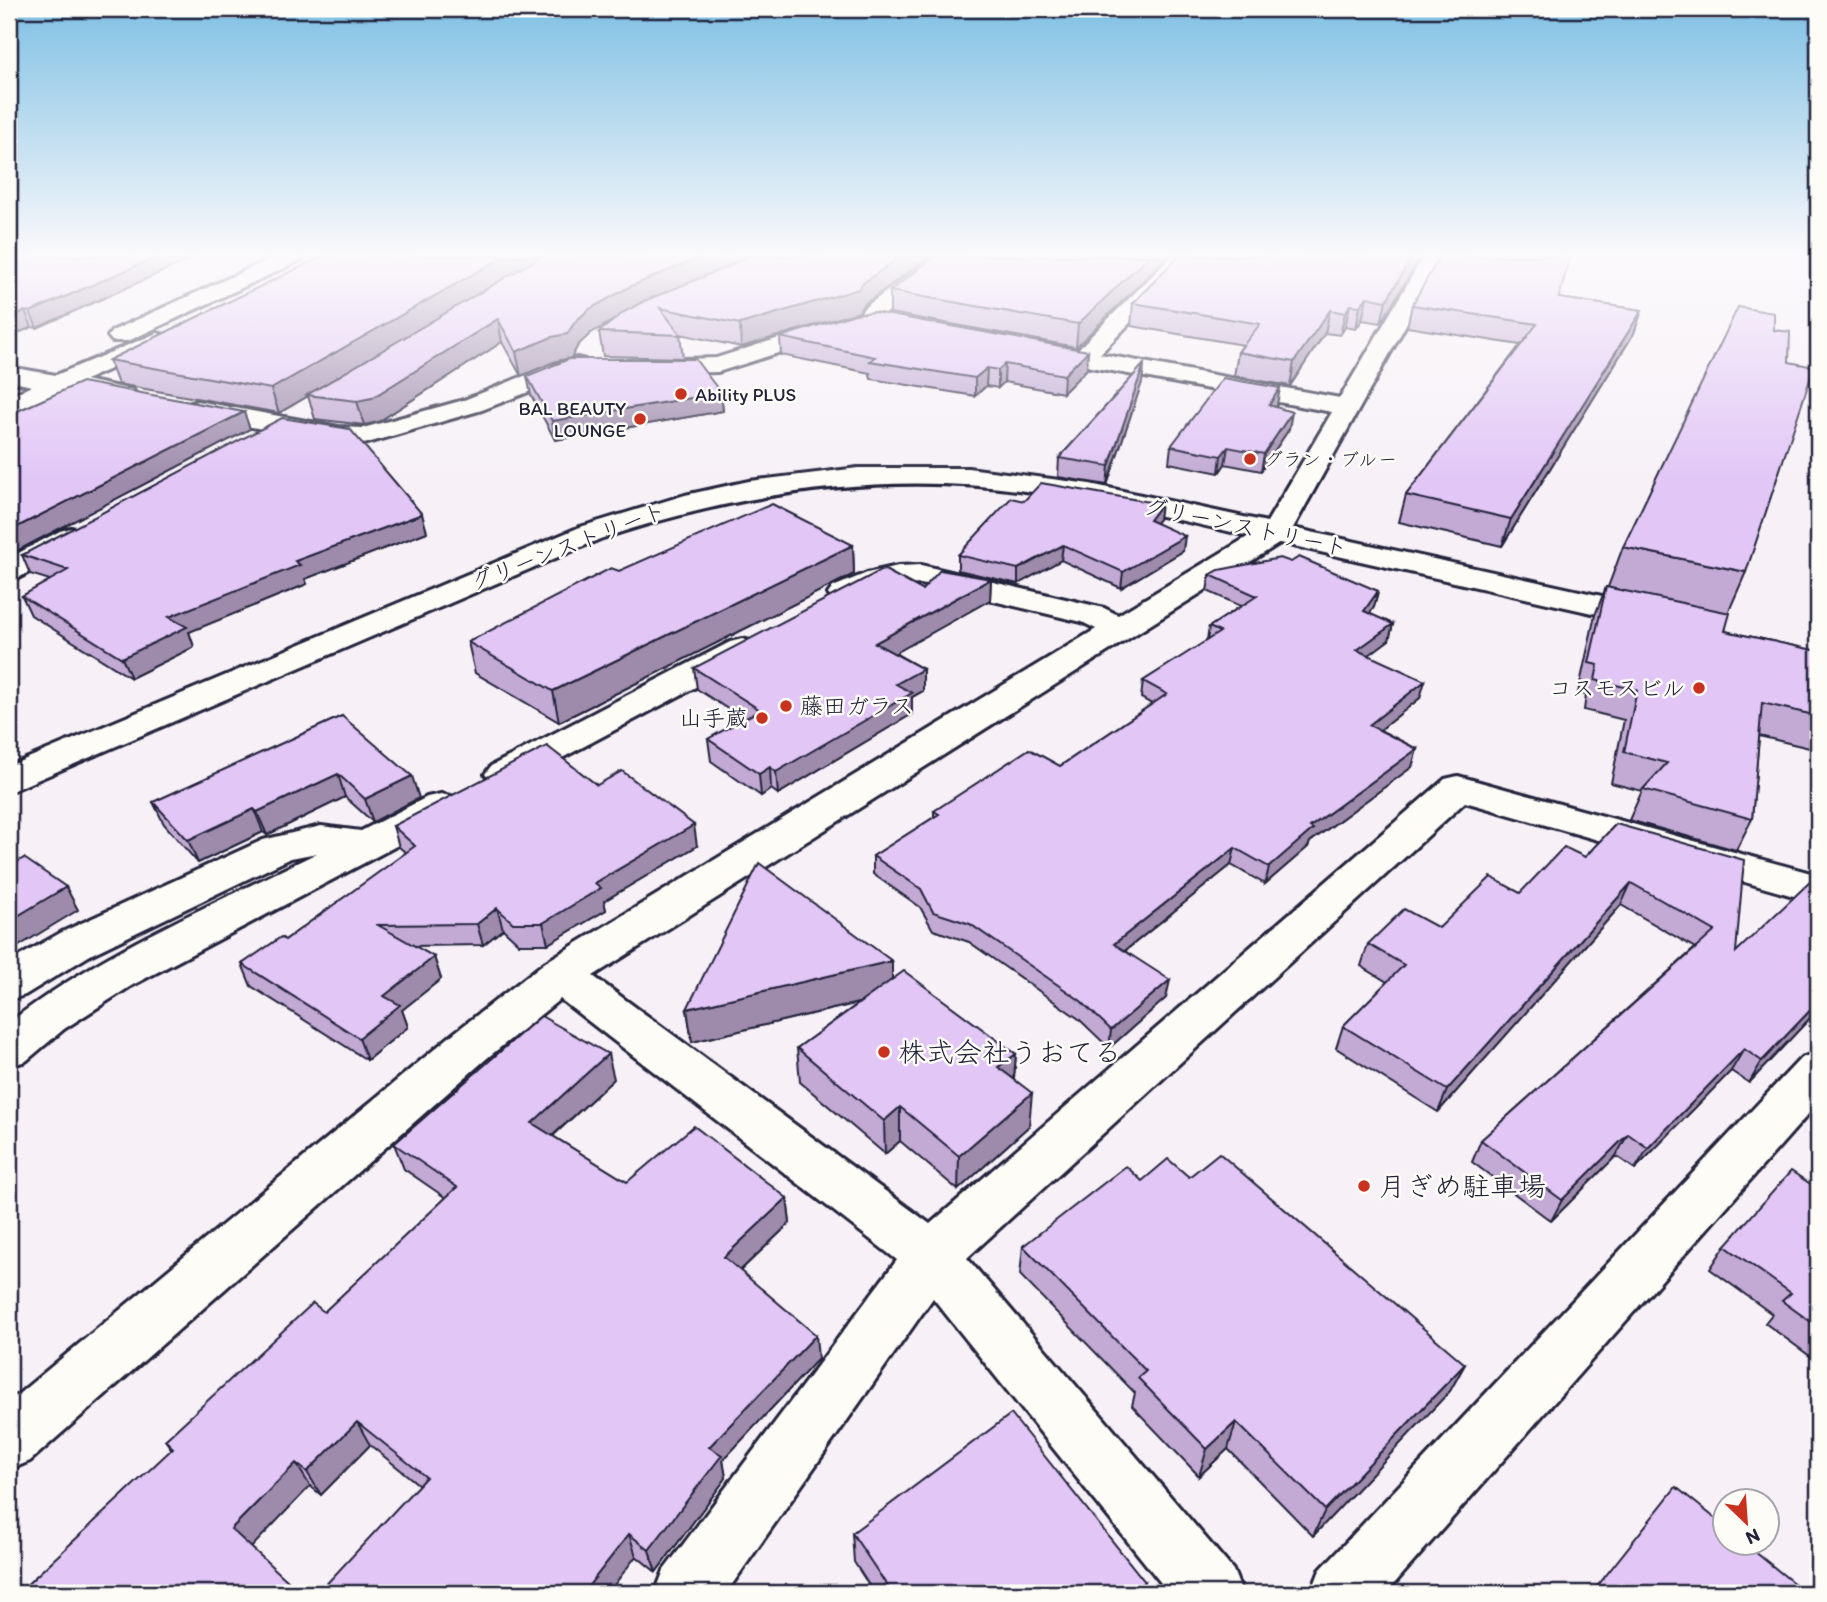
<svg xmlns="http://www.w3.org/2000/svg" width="1827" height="1602" viewBox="0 0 1827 1602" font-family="Itim,'Klee One',sans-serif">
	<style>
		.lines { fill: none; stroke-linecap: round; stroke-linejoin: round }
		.minor-casing { stroke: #22223b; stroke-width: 6 }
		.minor { fill: #fdfcf7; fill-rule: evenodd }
		.wall { fill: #c2aad4; stroke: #22223b; stroke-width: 2 }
		.shaded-wall { fill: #9e8bac; stroke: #22223b; stroke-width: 2 }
		.building { fill: #e1c6f6; stroke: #22223b; stroke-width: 2 }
		.poi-dot { fill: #c8321e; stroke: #fdfcf7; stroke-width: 2.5 }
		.labels { text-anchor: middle; stroke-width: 5; stroke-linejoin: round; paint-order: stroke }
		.far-poi-label { font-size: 19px; fill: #22223b; stroke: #fdfcf7; text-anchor: start }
		.street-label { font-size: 23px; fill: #22223b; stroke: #fdfcf7 }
		.poi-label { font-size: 23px; fill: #22223b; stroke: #fdfcf7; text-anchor: end }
		.near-poi-label { font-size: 28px; fill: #22223b; stroke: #fdfcf7; text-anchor: start }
	</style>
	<rect width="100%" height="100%" fill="#f7f1f7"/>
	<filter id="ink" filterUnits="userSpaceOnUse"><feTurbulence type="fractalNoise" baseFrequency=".0143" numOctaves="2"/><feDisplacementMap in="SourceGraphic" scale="14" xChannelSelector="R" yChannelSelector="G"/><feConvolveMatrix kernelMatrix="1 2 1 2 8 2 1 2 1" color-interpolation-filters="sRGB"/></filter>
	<g filter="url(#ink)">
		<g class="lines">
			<g class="minor-casing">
				<g id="minor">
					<path d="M277,256H304L301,260L128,341H112L108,336L112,331Z"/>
					<path d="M935,256H959L884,315L885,320L882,325H866L861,313L864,308Z"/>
					<path d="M1172,256H1194L1100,354L1340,398L1424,256H1444L1293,528L1661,609L1666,616L1661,623L1650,626L1280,543L593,976L930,1224L1445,779L1458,776L1818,875V903L1465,802L967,1258L1233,1570L1242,1593H1169L933,1298L726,1593H655L664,1570L897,1260L560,999L486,1059L30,1461L9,1470V1402L454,1033L544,963L1096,629L1082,622L921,584L891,586L844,603L833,601L828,594L833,587L867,573L898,566L921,565L1104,608L1118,615L1249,536C1175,519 1101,501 1025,491C880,471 738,493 600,539L9,792V766L580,527L685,495L749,481L858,468H968L1090,484L1267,522L1332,412L1037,357L1029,355L1025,350L1029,345L1037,343L1077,350Z"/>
					<path d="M830,322L838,324L841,329L838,334L718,372L651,374L642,372L639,367L642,362L651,360L716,358Z"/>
					<path d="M157,333L165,335L169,340L165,345L85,380L133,390L136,395L133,400L124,402L62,391L9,413V396L32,386L9,381V367L56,375Z"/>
					<path d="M577,358L585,360L589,365L585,370L482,410L364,444L339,443L197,417L188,414L184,409L188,404L197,401L339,427L363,428L464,400L548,366Z"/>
					<path d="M71,528L82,531L86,537L82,543L20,577L9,579V558L60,531Z"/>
					<path d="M742,639L754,642L759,649L754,656L517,782L504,786L491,782L485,774L491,766L730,642Z"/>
					<path d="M441,794L455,797L460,806L455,815L131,986L64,1029L26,1061L9,1066V1023C101,951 213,905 317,853L291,858L92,954L25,995L9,1000V962L62,932L263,840L321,826L361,831L427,797Z"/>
					<path d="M1818,1052V1103L1386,1593H1311L1320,1570L1801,1058Z"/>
				</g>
			</g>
			<use href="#minor" class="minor"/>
		</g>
		<g class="wall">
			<path d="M9,256H197L37,328L32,327L9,337Z"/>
			<path d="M323,256H746L724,268L862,306L859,312L741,347L680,334L683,358L603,356L599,332L615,319L591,333L578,345L571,358L556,361L521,376L502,342L378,422L364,425L315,419L308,396L279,413L118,384L109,360Z"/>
			<path d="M936,256H1168L1076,347L890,313V291Z"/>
			<path d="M1179,256H1421L1381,323L1362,320L1356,329L1345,327L1340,335L1325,333L1290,386L1234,376L1238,352L1243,345L1131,326L1133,303Z"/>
			<path d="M1559,298L1642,310L1634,333L1502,546L1399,522L1406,495L1520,345L1407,327L1412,305Z"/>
			<path d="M780,337L1087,369L1063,393L1004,382L998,388L986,386L975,396L871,379L870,373L781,355Z"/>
			<path d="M1144,364L1142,382L1107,485L1058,477L1059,458Z"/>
			<path d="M527,376L721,393L723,411L555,440L531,395Z"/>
			<path d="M1277,405L1275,407L1289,429L1261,471L1225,464L1219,473L1169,463L1171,446Z"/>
			<path d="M1024,501L1159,519L1155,523L1183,551L1121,588L1061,560L1018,584L958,570V555Z"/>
			<path d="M427,532L305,579L307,584L189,632L194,647L131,678L31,615L22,596L50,580L30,574L22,555Z"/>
			<path d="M853,545L854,574L559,722L475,673L468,642L619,571Z"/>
			<path d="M1623,547L1746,572L1728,613L1725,631L1818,651V750L1759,736L1752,819L1736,850L1629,820L1642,791L1611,783L1624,720L1584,710L1586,695L1578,693L1595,615L1606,587H1608Z"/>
			<path d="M1291,562L1378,591L1374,607L1369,614L1393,624L1389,640L1368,655L1420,698L1380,730L1417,749L1412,767L1310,842L1308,847L1265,884L1231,865L1125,951L1166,998L1109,1048L1079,1019L969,942L933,930L920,907L873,874V856L934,817V811L1060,766L1152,704L1141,698L1143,681L1207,641L1209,627L1241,606L1207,591L1210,575Z"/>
			<path d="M991,579L990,600L895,653L923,669V691L912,697V714L778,794L771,789L761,796L711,761L708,739L743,719L697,689L694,668L922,590Z"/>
			<path d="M342,716L419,798L373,822L345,797L267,835L263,832L198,863L164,824L153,802Z"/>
			<path d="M597,785L697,846L604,901L606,910L548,944H519L503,929L483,945L414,946L434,957L441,979L402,1010L408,1027L367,1060L251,986L242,964L285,940L406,853L399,847L393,826Z"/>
			<path d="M1616,824L1736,952L1818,882V1014L1815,1018L1812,1016L1749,1083L1731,1071L1635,1169L1616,1156L1551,1221L1472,1162L1481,1140L1695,948L1621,905L1438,1112L1336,1048L1343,1026L1387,982L1361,966L1368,944L1439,928L1520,893L1585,857Z"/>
			<path d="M892,961V980L1016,1054L1014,1079L1029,1126L958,1190L900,1141L885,1154L800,1082L797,1048L859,1003L692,1042L687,1009Z"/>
			<path d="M614,1079L553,1136L627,1182L787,1198L790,1223L740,1271L818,1359L723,1460L726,1478L656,1572L636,1556L418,1484L370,1445L321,1495L310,1486L251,1547L18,1593L172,1450L165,1440L324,1312L446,1198L404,1169L394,1144Z"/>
			<path d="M1189,1177L1465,1364L1450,1391L1313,1536L1228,1449L1199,1476L1132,1406L1135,1393L1020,1275L1023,1246L1142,1181Z"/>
			<path d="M1818,1189V1362L1765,1323L1772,1314L1710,1269L1725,1246Z"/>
			<path d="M852,1533L1142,1593H874L854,1562Z"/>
		</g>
		<g class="shaded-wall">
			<path d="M159,256H197L37,328L30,312Z"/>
			<path d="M505,256H545L307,395L308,396L279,413L271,389Z"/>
			<path d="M703,256H746L710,276L632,310L591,333L578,345L571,358L556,361L521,376L516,352L575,322L588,310L629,287Z"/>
			<path d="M901,256H930L862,306L859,312L741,347L740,324L862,284Z"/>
			<path d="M1149,256H1168L1076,347L1078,324Z"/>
			<path d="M1413,256H1421L1381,323L1386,301Z"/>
			<path d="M1367,297L1362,320L1356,329L1360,306Z"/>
			<path d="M1350,305L1345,327L1340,335L1345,313Z"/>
			<path d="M1330,310L1325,333L1290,386L1294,362Z"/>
			<path d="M1642,310L1634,333L1502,546L1511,519Z"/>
			<path d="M25,311L32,327L9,337V318Z"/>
			<path d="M498,319L502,342L378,422L364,425L357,401Z"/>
			<path d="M1088,351L1087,369L1063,393L1064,375Z"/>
			<path d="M1005,364L1004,382L998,388V370Z"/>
			<path d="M1144,364L1142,382L1107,485L1109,466Z"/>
			<path d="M987,368L986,386L975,396V378Z"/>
			<path d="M1280,388L1277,405L1266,422L1269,405Z"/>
			<path d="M721,393L723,411L555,440L552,421Z"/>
			<path d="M244,412L250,429L9,555V531Z"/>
			<path d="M1292,412L1289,429L1261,471L1264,454Z"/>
			<path d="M1228,447L1225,464L1219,473L1221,456Z"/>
			<path d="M1161,504L1159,519L1147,535L1149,520Z"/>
			<path d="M422,514L427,532L305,579L307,584L189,632L194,647L131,678L122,658L169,617L295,561Z"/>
			<path d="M1185,536L1183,551L1121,588L1123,572Z"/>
			<path d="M853,545L854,574L559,722L553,691Z"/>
			<path d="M1063,545L1061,560L1018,584V569Z"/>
			<path d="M991,579L990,600L876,664L875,643Z"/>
			<path d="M1378,591L1374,607L1360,628L1364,611Z"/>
			<path d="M1393,624L1389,640L1353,667L1357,650Z"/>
			<path d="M923,669V691L912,697V714L778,794L776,772L896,684Z"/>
			<path d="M1425,681L1420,698L1365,742L1369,725Z"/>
			<path d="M1417,749L1412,767L1310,842L1308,847L1265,884L1269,867L1310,827Z"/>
			<path d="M770,767L771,789L761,796L759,774Z"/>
			<path d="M338,774L345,797L267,835L257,812Z"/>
			<path d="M412,776L419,798L373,822L365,799Z"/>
			<path d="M254,809L263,832L198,863L188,840Z"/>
			<path d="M694,825L697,846L604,901L606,910L548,944L543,923L595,883Z"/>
			<path d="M1235,848L1231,865L1111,962L1114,944Z"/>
			<path d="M1631,883L1621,905L1438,1112L1447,1090Z"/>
			<path d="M66,887L78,910L9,952V921Z"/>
			<path d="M497,908L503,929L483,945L477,924Z"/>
			<path d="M434,957L441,979L402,1010L408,1027L367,1060L359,1038L384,996Z"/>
			<path d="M892,961V995L692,1042L687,1009Z"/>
			<path d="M1170,980L1166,998L1109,1048L1111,1030Z"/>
			<path d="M1818,1002V1006L1812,1016L1749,1083L1762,1061Z"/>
			<path d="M1744,1049L1731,1071L1635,1169L1648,1148Z"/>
			<path d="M608,1054L614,1079L539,1148L532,1123Z"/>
			<path d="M1016,1054L1013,1088L998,1067Z"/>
			<path d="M1032,1093L1029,1126L958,1190L959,1156Z"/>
			<path d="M900,1107V1141L885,1154L884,1121Z"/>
			<path d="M1628,1134L1616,1156L1551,1221L1562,1200Z"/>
			<path d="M787,1198L790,1223L728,1282L724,1257Z"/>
			<path d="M816,1335L818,1359L723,1460L726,1478L656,1572L649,1550L709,1447Z"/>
			<path d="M1465,1364L1450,1391L1313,1536L1325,1510Z"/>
			<path d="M357,1422L370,1445L321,1495L307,1472Z"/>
			<path d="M1236,1422L1228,1449L1199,1476L1207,1449Z"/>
			<path d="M296,1463L310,1486L248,1551L231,1529Z"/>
			<path d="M629,1534L636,1556L608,1593H583Z"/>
			<path d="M1145,1582L1142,1593H1133Z"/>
		</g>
		<g class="building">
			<path d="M9,256H159L30,312L25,311L9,318Z"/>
			<path d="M323,256H505L271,389L109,360Z"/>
			<path d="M542,256H703L629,287L588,310L575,322L567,334L552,337L516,352L498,319L372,398L357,401L307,395Z"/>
			<path d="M748,256H901L862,284L859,289L740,324L660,308L681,335L599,332L624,312L644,301L732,265Z"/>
			<path d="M936,256H1149L1078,324L890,291Z"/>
			<path d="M1179,256H1413L1386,301L1367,297L1360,306L1350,305L1345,313L1330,310L1294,362L1238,352L1260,324L1133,303Z"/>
			<path d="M1440,256H1570L1559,298L1642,310L1511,519L1406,495L1537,324L1412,305Z"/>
			<path d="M1738,307L1774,313V330L1790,332L1789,362L1814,367L1746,572L1623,547Z"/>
			<path d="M874,312L1088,351L1064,375L1005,364L998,370L987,368L975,378L870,361L875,357L780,337L855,314Z"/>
			<path d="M569,359H695L721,393L552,421L527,376Z"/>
			<path d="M1144,364L1109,466L1059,458Z"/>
			<path d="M1223,378L1280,388L1269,405L1292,412L1264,454L1228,447L1221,456L1171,446Z"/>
			<path d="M82,382L244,412L9,531V415Z"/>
			<path d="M282,418L350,429L422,514L295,561L300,565L169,617L187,627L122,658L22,596L68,570L22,555Z"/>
			<path d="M1041,483L1161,504L1149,520L1185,536L1123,572L1063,545L1018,569L958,555L1011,498L1024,501Z"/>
			<path d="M772,504L853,545L553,691L468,642L611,568L619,571Z"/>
			<path d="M1299,557L1378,591L1364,611L1393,624L1357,650L1425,681L1369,725L1417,749L1310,827L1313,829L1269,867L1235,848L1114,944L1170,980L1111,1030L1081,1001L970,924L933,912L921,889L873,856L939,814L934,811L1029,749L1060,766L1167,694L1143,681L1220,632L1209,627L1257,596L1210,575L1219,570L1280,558L1291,562Z"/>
			<path d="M885,570L922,590L940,570L991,579L875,643L923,669L896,684L912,693L776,772L770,767L759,774L708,739L760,710L694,668L880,571Z"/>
			<path d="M1606,587L1730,613L1725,631L1818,651V716L1762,703L1752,819L1643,789L1667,763L1624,752L1637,690L1595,680L1598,665L1589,663Z"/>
			<path d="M342,716L412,776L365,799L338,774L257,812L254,809L188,840L153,802Z"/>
			<path d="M547,746L597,785L622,771L694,825L595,883L601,888L543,923H513L497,908L477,924L378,925L434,957L384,996L400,1005L359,1038L242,964L281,937L285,940L415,846L393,826Z"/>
			<path d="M1616,824L1744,860L1736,952L1813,879L1818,882V1002L1762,1061L1744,1049L1648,1148L1628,1134L1562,1200L1481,1140L1715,931L1631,883L1447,1090L1343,1026L1404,965L1368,944L1404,909L1439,928L1491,877L1520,893L1564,847L1585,857Z"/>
			<path d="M24,858L66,887L9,921V867Z"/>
			<path d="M759,863L892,961L687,1009Z"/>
			<path d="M904,971L1016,1054L998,1067L1032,1093L959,1156L900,1107L884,1121L797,1048Z"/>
			<path d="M541,1016L608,1054L532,1123L627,1182L694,1126L787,1198L724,1257L816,1335L709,1447L722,1455L649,1550L629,1534L583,1593H318L426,1477L357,1422L307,1472L296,1463L231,1529L301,1593H18L173,1448L165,1440L313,1303L324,1312L457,1187L394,1144Z"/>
			<path d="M1219,1153L1465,1364L1325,1510L1236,1422L1207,1449L1138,1378L1146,1371L1023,1246L1126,1166L1142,1181L1168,1159L1189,1177Z"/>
			<path d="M1791,1171L1818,1189V1327L1782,1301L1791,1293L1725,1246Z"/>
			<path d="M1011,1414L1145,1582L1133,1593H892L852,1533Z"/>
			<path d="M1676,1487L1726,1527V1543H1744L1806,1593H1592Z"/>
			<path d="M786,1584L799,1593H780Z"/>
		</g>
	</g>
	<linearGradient id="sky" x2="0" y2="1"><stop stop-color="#7fc0e4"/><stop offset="0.53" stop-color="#fbf9fb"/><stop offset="1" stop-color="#fbf9fb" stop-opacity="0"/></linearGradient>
	<rect width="1827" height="481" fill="url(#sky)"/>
	<g class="poi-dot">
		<circle cx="681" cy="394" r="7"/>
		<circle cx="640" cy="419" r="7"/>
		<circle cx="1250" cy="459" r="7"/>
		<circle cx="1699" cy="688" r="7"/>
		<circle cx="786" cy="706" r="7"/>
		<circle cx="762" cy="718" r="7"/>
		<circle cx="884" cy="1052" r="7"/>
		<circle cx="1364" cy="1186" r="7"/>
	</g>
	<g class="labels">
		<g class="far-poi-label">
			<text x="695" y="401">Ability PLUS</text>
			<text x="626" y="415" text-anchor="end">BAL BEAUTY<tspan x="626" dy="22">LOUNGE</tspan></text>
			<text x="1264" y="466">グラン・ブルー</text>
		</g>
		<g class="street-label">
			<text transform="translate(1246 527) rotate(12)" y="8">グリーンストリート</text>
			<text transform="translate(568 546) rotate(-21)" y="8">グリーンストリート</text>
		</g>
		<g class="poi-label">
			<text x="1685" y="696">コスモスビル</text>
			<text x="800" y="714" text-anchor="start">藤田ガラス</text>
			<text x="748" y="726">山手蔵</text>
		</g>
		<g class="near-poi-label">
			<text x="898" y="1062">株式会社うおてる</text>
			<text x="1378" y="1196">月ぎめ駐車場</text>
		</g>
	</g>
	<rect width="1827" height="1602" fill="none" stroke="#fdfcf7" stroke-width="35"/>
	<rect x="18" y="18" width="1792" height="1567" fill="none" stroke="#22223b" stroke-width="2.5" filter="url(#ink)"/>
	<g transform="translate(1746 1522) rotate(155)"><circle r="33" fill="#fdfcf7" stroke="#a5a5ac" stroke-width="2"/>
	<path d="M0-5L12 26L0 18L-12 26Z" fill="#c8321e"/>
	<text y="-10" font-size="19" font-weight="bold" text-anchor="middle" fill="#22223b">N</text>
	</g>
</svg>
